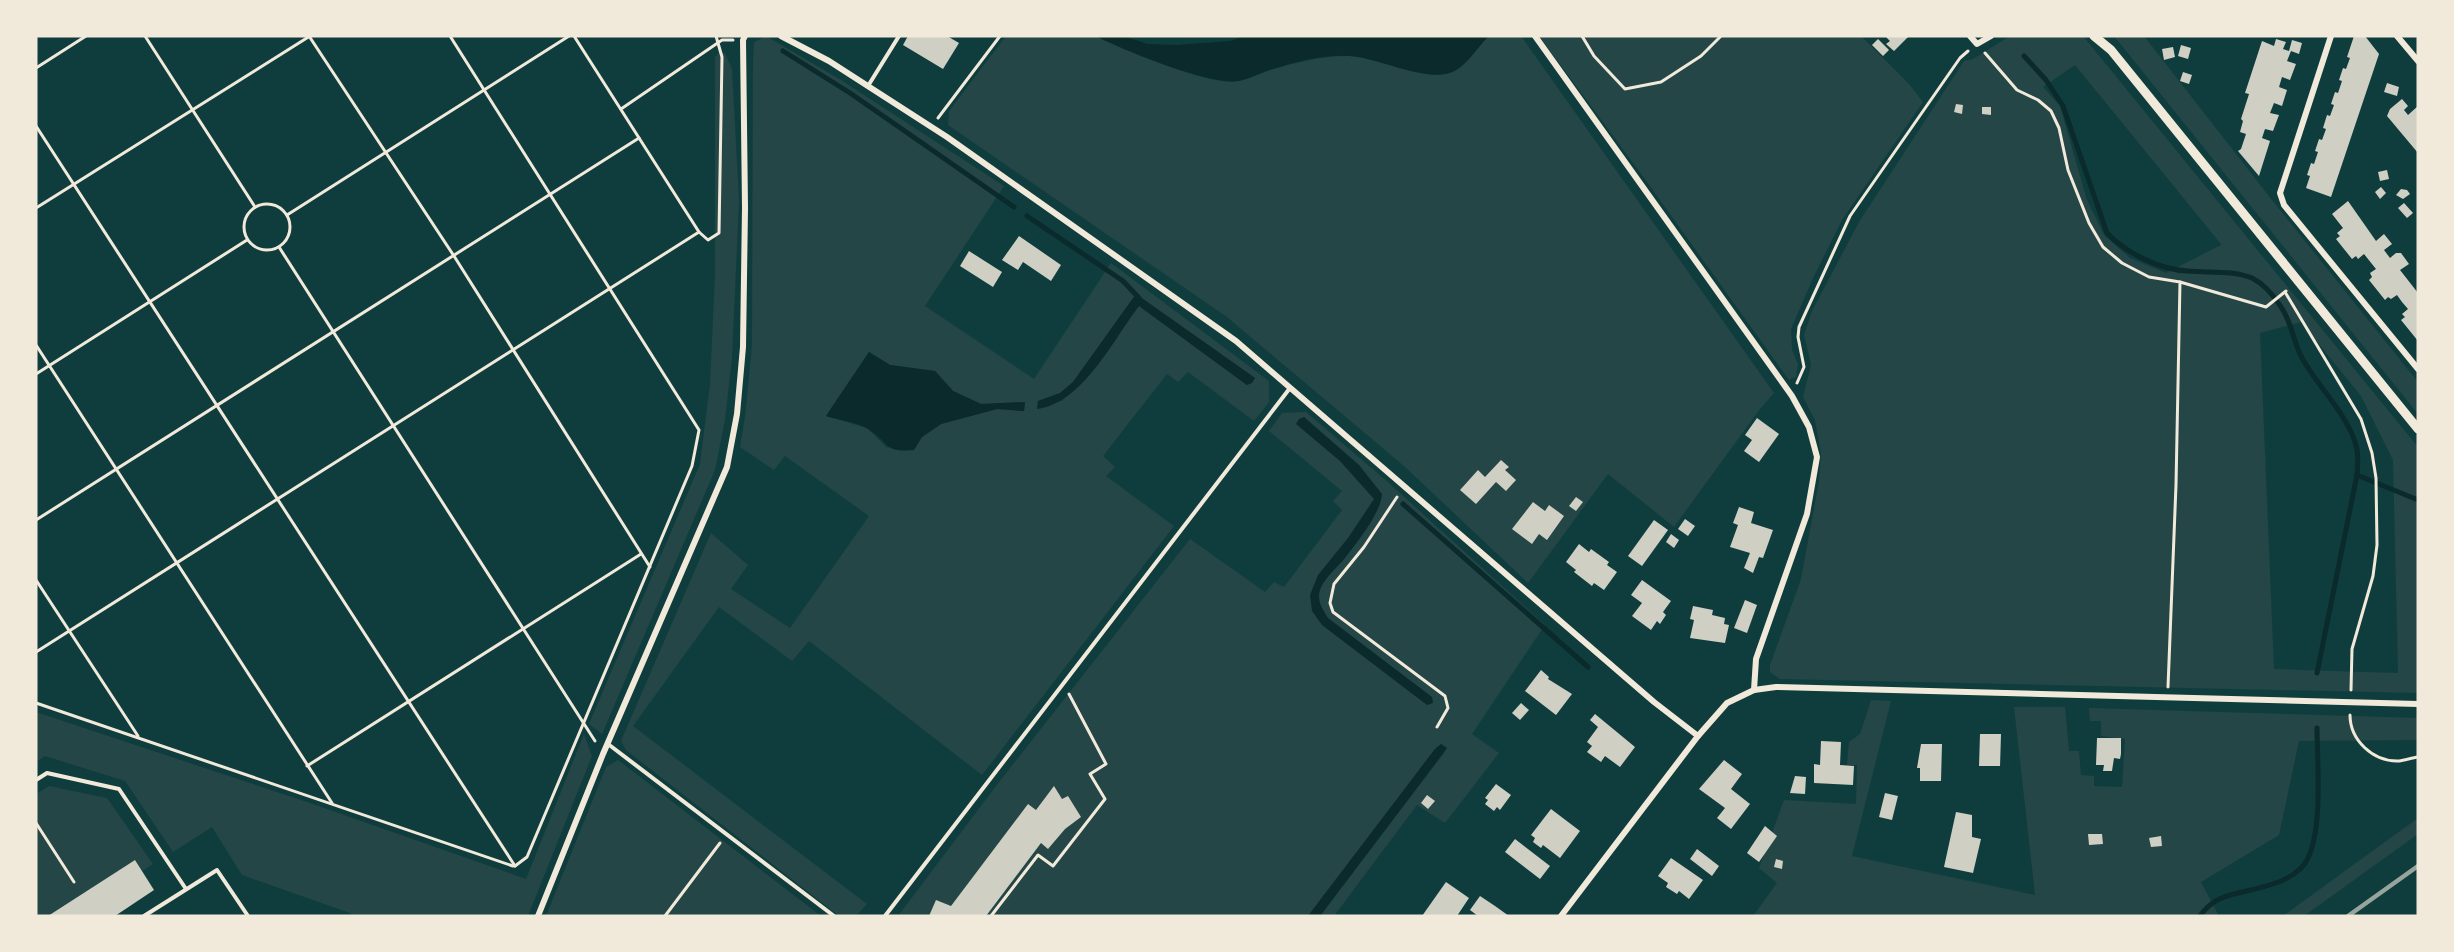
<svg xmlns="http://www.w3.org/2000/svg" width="2454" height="952" viewBox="0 0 2454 952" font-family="'Noto Sans',sans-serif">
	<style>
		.green { fill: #244646; fill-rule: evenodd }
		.water { fill: #0a2a2b }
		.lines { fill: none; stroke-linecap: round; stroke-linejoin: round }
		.stream { stroke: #0a2a2b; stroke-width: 5 }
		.building { fill: #cfcfc3 }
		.path { stroke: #f1e9da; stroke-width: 3 }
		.service { stroke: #f1e9da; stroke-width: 4 }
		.minor { stroke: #f1e9da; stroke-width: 6 }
		.tertiary { stroke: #f1e9da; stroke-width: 9 }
		.rail { stroke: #97a49c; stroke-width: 4.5 }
	</style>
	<rect width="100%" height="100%" fill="#0f3d3e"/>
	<g class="green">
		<path d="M766,36L841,80L1004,186L925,306L1034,379L1111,263L1269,381V402L1254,421L1188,372L1178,382L1167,374L1103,456L1115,467L1106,476L1174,526L982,775L809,641L792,661L719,607L633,726L867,904L856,916H839L626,750L621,741L711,533L748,565L731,589L790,628L869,516L785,456L774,470L740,447L745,417L752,345L753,61L754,42ZM1136,294L1255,378L1247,385L1139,306L1062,401H1038L1060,393L1073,382ZM869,352L890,365L935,371L953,391L981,404L1025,402L1024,411L997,409L941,424L922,437L887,448L867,428L826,416Z"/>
		<path d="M1006,36C1024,36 1084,32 1098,37C1137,52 1180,75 1222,81C1240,84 1255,75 1271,70C1295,63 1321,56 1347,56C1376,55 1423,82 1450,73C1466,68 1477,47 1489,36H1521L1774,393L1760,409L1674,527L1608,474L1528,583L1404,466L1227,317L948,125L949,111Z"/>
		<path d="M1539,36H1861L1909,84L1923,102L1842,220L1813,278L1791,329L1792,350L1798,364L1796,377L1789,380L1642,175Z"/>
		<path d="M2010,36H2083L2418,447V693L1780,679L1770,672V665L1801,579L1819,481L1821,454L1815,420L1803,397L1811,365L1804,335L1812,311L1859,222L1964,61L1973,59ZM2075,65L2221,244V245L2166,273L2130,258L2104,235L2087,200L2060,106L2043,87ZM2301,322L2361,396L2393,460L2398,673L2274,669L2260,333Z"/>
		<path d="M2114,36H2144L2268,195L2418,382V414Z"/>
		<path d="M719,53H725L732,69L739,201L732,358L725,420L715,470L602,734L589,724L700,464L710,384L715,275V57Z"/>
		<path d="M1306,412L1389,483L1545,625L1472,734L1499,753L1445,823L1417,805L1334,916H1320L1444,753L1446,748L1441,744L1435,749L1308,916H898L996,786L1190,539L1265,592L1274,582L1284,587L1342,510L1333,501L1342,491L1269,431L1282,413Z"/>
		<path d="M1871,700L1891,701L1852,856L2035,895L2014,707H2065L2069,751H2079L2081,775L2094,776V786L2122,787L2125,739L2101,736V721H2090L2089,708L2418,718V740L2299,741L2279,835L2201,882L2219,916H1753L1777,883L1759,868L1784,800L1856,804L1857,765H1847L1849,742L1860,734Z"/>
		<path d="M36,712L310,803L526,879L584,734L592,756L528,916H352L350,913L242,875L212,827L173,852L125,781L45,756L36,762Z"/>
		<path d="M618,760L821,916H546L606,767Z"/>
		<path d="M49,786L107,798L153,864L142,871L135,860L48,916H36V794Z"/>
		<path d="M2418,818V834L2304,916H2283Z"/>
	</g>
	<g class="water">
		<path d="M1096,36H1123L1148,44L1177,45L1230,41L1244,36H1489C1477,47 1466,68 1449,73C1424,81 1378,58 1350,56C1324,54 1295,62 1269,70C1259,73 1250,79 1239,81C1212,86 1122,50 1096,36Z"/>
		<path d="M1136,294L1255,378L1252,383L1247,385L1139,306C1113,340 1083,403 1037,409L1038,401L1060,393L1073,382Z"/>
		<path d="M869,352L890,365L935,371L953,391L981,404L1025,402L1024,411L997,409L941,424L922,437L914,450C882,453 890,442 868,429C856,422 839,420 826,416Z"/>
		<path d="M1304,417L1359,465L1382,494C1381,513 1357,542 1345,558C1336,569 1320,581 1319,596C1319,605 1324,611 1328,618L1432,697L1433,703L1427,705L1322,625L1312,611L1310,595L1318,575L1348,538L1374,499L1340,461L1296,424L1299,419Z"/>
		<path d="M1441,744L1447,748L1444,752L1320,916H1308L1435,749Z"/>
	</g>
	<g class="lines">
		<g class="stream">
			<path d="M783,51L850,93L1014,207"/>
			<path d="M2024,56L2046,80L2063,106L2107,233C2126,253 2160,270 2188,271C2209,273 2232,270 2252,278C2264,284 2274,296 2281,307C2292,322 2293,342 2302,358C2317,385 2343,410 2354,439C2359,451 2358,463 2357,475L2418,500"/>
			<path d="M1027,216L1123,281L1139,298"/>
			<path d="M1403,504L1588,667"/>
			<path d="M2317,673L2357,475"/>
			<path d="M2200,916C2213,897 2229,895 2251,890C2270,885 2287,882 2301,868C2325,845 2317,760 2317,728"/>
		</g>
	</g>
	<g class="building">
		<path d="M908,36H947L959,43L943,69L903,45Z"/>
		<path d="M1885,36H1909L1894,51L1886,44L1890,41Z"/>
		<path d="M2354,36H2365L2379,54L2331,197L2306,188L2310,176L2307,175L2311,163L2314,164L2318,152L2315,151L2319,139L2322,140L2326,129L2323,128L2327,115L2330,116L2334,105L2331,104L2335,92L2338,93L2342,81L2339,80L2343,68L2346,69L2350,58L2347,57Z"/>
		<path d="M1878,39L1889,50L1883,56L1872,45Z"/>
		<path d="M2276,39L2286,42L2283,49L2289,51L2292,40L2302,43L2299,54L2291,51L2287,61L2296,64L2290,80L2282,77L2279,87L2287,90L2282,106L2274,103L2270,113L2279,115L2273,131L2265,129L2262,138L2270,141L2259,176L2238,151L2241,149L2246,134L2240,132L2243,121L2241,119L2249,94L2245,93L2262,41L2274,46Z"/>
		<path d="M2181,45L2191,48L2188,59L2178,56Z"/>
		<path d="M2173,47L2175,57L2164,60L2162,49Z"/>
		<path d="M2183,72L2192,75L2189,84L2180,81Z"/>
		<path d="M2387,83L2399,87L2397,96L2384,92Z"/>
		<path d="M2402,99L2408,106L2404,110L2408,115L2418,106V153L2387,116L2390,109Z"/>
		<path d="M1956,104L1963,105L1962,114L1954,112Z"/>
		<path d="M1982,107H1991V115L1982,114Z"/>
		<path d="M2387,170L2389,179L2380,181L2378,172Z"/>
		<path d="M2381,187L2386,193L2380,199L2375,192Z"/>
		<path d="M2401,189L2407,190L2410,194L2403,199L2396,195Z"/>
		<path d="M2348,201L2376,241L2384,234L2392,244L2384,250L2390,258L2396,253H2401L2409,264L2400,270L2418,293V341L2401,320L2405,317L2402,314L2408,309L2402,302L2397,295L2391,299L2388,297L2385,300L2369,280L2372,277L2370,273L2376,269L2364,254L2358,259L2356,256L2352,259L2336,239L2340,236L2337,233L2343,228L2332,214Z"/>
		<path d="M2404,203L2413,213L2407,218L2398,208Z"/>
		<path d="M1019,236L1061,265L1051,281L1023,262L1018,270L1002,260Z"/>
		<path d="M969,251L1002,272L993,287L960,266Z"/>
		<path d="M1757,418L1779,434L1759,462L1744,451L1752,440L1745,435Z"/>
		<path d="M1501,460L1509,467L1505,470L1516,480L1506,491L1496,482L1476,504L1460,490L1478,470L1485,477Z"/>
		<path d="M1576,497L1583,502L1576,511L1569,506Z"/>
		<path d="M1533,502L1545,511L1549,505L1564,516L1547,540L1539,534L1532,544L1512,529Z"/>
		<path d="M1739,507L1754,512L1751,523L1773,530L1763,558L1759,557L1753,573L1744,568L1750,553L1730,547L1738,525L1733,523Z"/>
		<path d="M1685,519L1695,526L1688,536L1678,529Z"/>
		<path d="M1654,520L1668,530L1642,566L1628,556Z"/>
		<path d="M1671,534L1679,540L1674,548L1666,542Z"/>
		<path d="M1579,544L1589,552L1591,549L1609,562L1607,565L1617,572L1604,590L1594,583L1592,586L1574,572L1576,570L1566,562Z"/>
		<path d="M1642,580L1671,601L1663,612L1666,615L1660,624L1657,621L1651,630L1632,616L1642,603L1631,595Z"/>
		<path d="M1745,600L1757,605L1747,633L1734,628Z"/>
		<path d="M1693,606L1713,610L1712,615L1725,618L1724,624L1729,625L1725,643L1690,638L1694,620L1690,619Z"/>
		<path d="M1541,670L1549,677L1548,679L1572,694L1556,715L1525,691Z"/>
		<path d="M1521,703L1529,710L1520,720L1512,713Z"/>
		<path d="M1595,714L1635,747L1620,767L1605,756L1601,762L1587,752L1592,746L1587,742L1598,727L1590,720Z"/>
		<path d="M1980,734H2001L2000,766H1979Z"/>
		<path d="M2097,738H2121V754L2120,759L2114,758L2112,771H2103L2104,765H2096Z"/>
		<path d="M1821,741L1841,742L1840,765L1854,766L1853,785L1814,783V764L1820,765Z"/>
		<path d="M1921,744H1942L1941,781H1920V768H1917Z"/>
		<path d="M1724,760L1742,774L1731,789L1750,804L1731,829L1717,818L1725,808L1699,789Z"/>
		<path d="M1795,776L1806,777L1805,794L1790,793Z"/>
		<path d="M1496,784L1511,795L1500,810L1497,807L1494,811L1485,804L1488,800L1485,798Z"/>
		<path d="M1054,786L1062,799L1068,796L1081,817L1065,829L1048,849L1041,843L986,916H929L936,900L951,906L1028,804L1036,810Z"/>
		<path d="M1885,793L1898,796L1892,820L1879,817Z"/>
		<path d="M1427,795L1435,801L1428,809L1421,803Z"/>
		<path d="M1551,809L1580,831L1560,858L1543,845L1541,848L1533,842L1535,838L1531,835Z"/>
		<path d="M1956,812L1972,815V837L1981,839L1973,873L1944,867Z"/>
		<path d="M1765,826L1777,836L1759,862L1747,853Z"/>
		<path d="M2088,834H2102L2103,844L2089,845Z"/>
		<path d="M2161,836L2162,846L2151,847L2149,838Z"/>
		<path d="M1515,839L1550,866L1540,879L1505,852Z"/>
		<path d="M1697,849L1719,866L1712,876L1690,859Z"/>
		<path d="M1671,858L1703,880L1689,899L1679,891L1677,894L1666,887L1668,883L1658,876Z"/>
		<path d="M1776,859L1783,861L1782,869L1774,867Z"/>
		<path d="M135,860L154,890L115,916H48Z"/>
		<path d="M1446,882L1469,898L1457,916H1422Z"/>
		<path d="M1480,896L1495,906L1509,916H1478L1470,910Z"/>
	</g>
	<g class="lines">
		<g class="path">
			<path d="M145,36L255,207"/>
			<path d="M309,36L454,256L650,567"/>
			<path d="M450,36L699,430L692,466L527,857L515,866"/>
			<path d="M574,36L699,232L708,240L719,233L722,57L716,36"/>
			<path d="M1582,36L1594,56L1625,89L1661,82L1701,56L1721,36"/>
			<path d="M1985,53L2017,90L2038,100L2051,111L2059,128L2068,170L2089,223L2103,247L2122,263L2149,277L2180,282L2176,485L2168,687"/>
			<path d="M36,68L86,36"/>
			<path d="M621,109L722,40H733"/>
			<path d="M938,118L1000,36"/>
			<path d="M36,126L515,866"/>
			<circle cx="267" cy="227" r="23"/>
			<path d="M36,208L310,36"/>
			<path d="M287,215L569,36"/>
			<path d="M279,247L595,741"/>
			<path d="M2180,282L2266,307L2286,291"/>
			<path d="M2285,292L2361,419L2372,453L2376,478L2377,545L2373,576L2352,649L2351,690"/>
			<path d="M36,345L332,803"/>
			<path d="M36,374L247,240"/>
			<path d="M1797,383L1804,367L1798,337L1799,327L1850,216L1960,58L1968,51"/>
			<path d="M1397,497L1364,547L1334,584L1330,603L1333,612L1445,696L1448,708L1437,727"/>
			<path d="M36,520L639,138"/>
			<path d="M36,580L138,736"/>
			<path d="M36,652L699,232"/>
			<path d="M36,703L513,866"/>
			<path d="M2350,715C2350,740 2373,762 2399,761C2405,760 2412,758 2418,757"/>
			<path d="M307,766L641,554"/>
			<path d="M36,823L74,882"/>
			<path d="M665,916L720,843"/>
			<path d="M991,916L1038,855L1053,866L1105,799L1090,774L1106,764L1069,694"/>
		</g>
		<g class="service">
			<path d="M868,86L899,36"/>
			<path d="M608,744L834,916"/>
			<path d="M36,780L47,773L119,789L186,889"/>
			<path d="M144,916L217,870L248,916"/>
			<path d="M885,916L1290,388"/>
		</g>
		<g class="minor">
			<path d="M781,36L829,61L947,137L1236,341L1654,702L1698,736"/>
			<path d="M1535,36L1792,396L1809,427L1817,457L1807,514L1756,659L1754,690"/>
			<path d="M1970,36L1977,44L1991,36"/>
			<path d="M2331,36L2280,193L2284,205L2418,369"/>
			<path d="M2397,36L2418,61"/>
			<path d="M538,916L603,754L727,467L737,414L743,347L745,208L743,40L745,36"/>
			<path d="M1561,916L1698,736L1727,703L1754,690L1776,687L2418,704"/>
		</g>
		<path class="tertiary" d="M2094,36L2111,50L2418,429"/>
		<path class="rail" d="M2348,916L2418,866"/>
	</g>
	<rect width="2454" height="952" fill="none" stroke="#f1e9da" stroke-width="75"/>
</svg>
